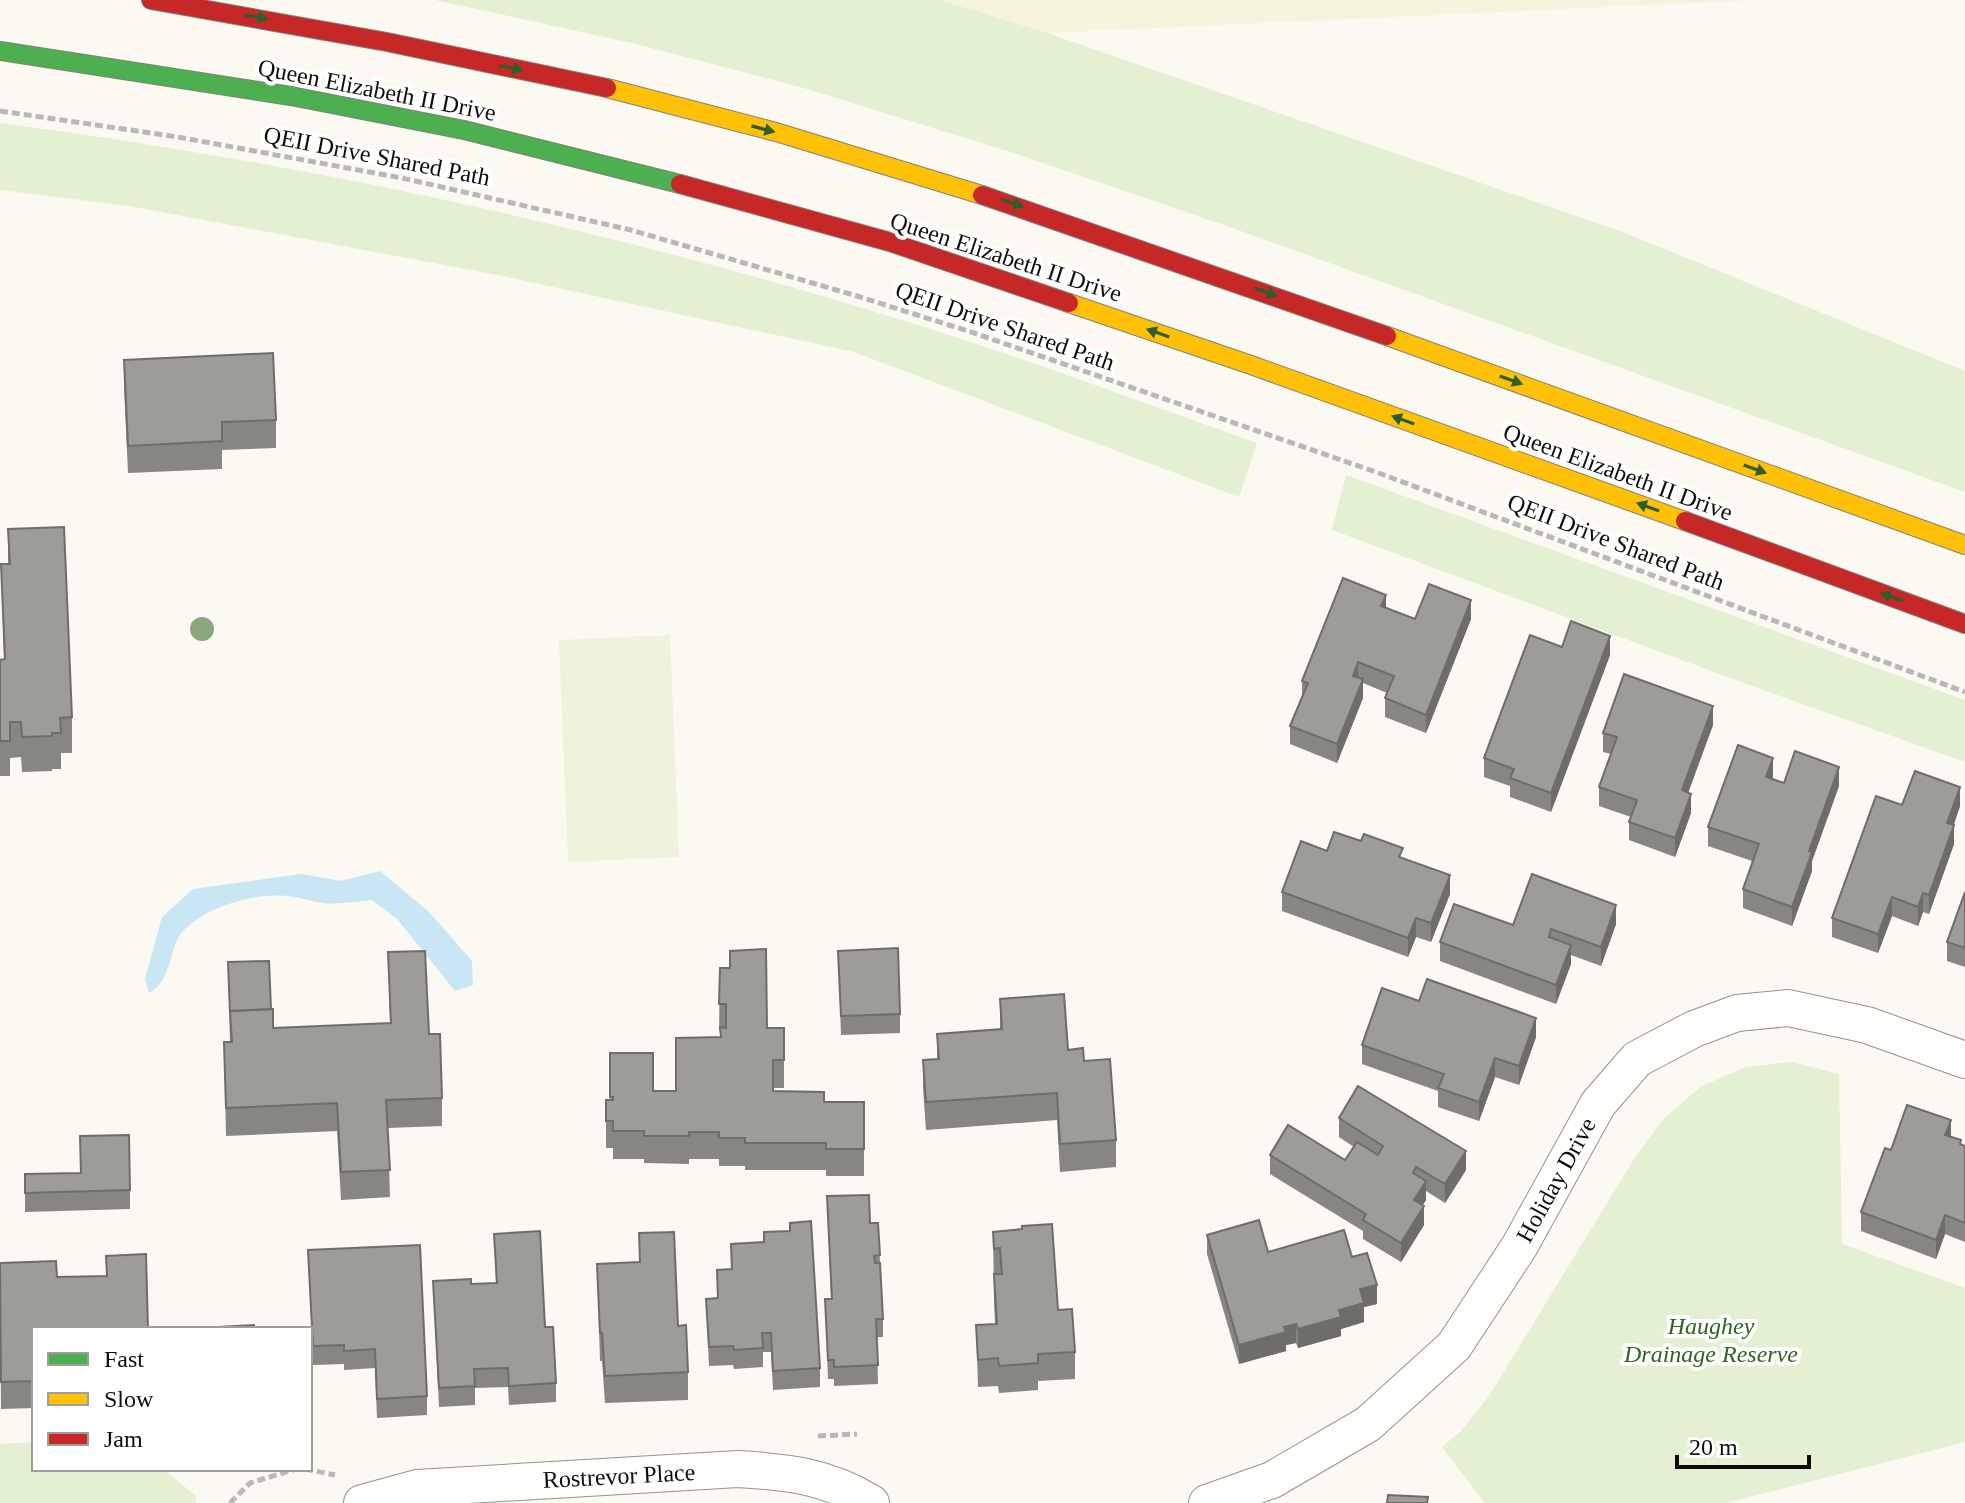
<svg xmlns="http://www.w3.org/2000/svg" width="1965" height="1503" viewBox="0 0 1965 1503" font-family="Georgia,serif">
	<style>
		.farmland { fill: #f7f4de }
		.green { fill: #e4f0d2 }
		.pitch { fill: #eef4db }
		.water { fill: #c9e6f4 }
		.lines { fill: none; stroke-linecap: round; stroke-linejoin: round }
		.street-casing { stroke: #949390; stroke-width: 38 }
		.fast-casing { stroke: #81817d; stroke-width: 20 }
		.slow-casing { stroke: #81817d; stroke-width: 20 }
		.jam-casing { stroke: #81817d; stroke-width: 20 }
		.path { stroke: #b8b8b6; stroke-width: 5; stroke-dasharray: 8 4; stroke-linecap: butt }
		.street { stroke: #fefefd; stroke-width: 36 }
		.fast { stroke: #4caf50; stroke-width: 18 }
		.slow { stroke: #ffc107; stroke-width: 18 }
		.jam { stroke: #c62828; stroke-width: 18 }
		.tree { fill: #8aa77d }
		.wall { fill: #888682 }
		.shaded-wall { fill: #6f6d6a }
		.building { fill: #9e9c97; stroke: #6f6d6a; stroke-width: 2 }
		.oneway { fill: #2c5e2e }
		.labels { text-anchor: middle; stroke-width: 8; stroke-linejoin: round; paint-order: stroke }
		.street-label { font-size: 24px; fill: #0d0d0d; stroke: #fff }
		.park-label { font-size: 24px; font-style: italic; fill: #2e641e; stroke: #fff }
	</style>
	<rect width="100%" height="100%" fill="#fbf9f1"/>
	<path class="farmland" d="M941,0H1757L1047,33Z"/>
	<g class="green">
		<path d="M435,0H941L1047,33L1620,231L1965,371V492L1224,225L1017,154L804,88L632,43Z"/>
		<path d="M0,123C313,164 622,232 924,327C1036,362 1146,404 1257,443L1239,497L854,352L498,275L129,206L0,190Z"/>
		<path d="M1346,475L1965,700V762L1752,686L1332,530Z"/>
		<path d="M1792,1062L1839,1074L1842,1244L1965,1288V1442L1726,1503H1485L1442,1447L1461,1431L1489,1396L1634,1159L1664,1118L1702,1086L1746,1067Z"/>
		<path d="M34,1442V1469H163L196,1496V1503H0V1444Z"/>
	</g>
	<path class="pitch" d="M670,635L679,857L568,862L559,640Z"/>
	<path class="water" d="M380,871L429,912L472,961L473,985L455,991L397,919L372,900C356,901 338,905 323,903C311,901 299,897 287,896C253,893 208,906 184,930C168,945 174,979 149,993L145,979L162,917L193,889L301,874L341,881Z"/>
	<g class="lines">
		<g class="street-casing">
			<g id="street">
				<path d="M362,1503L417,1488L738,1469C788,1472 827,1476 871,1503"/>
				<path d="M1207,1503L1272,1480L1368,1424L1454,1346L1519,1247L1598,1104L1637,1059L1694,1029L1737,1013L1788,1008L1867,1025L1965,1060"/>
			</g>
		</g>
		<g class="fast-casing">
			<path id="fast" d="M0,51L291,96L464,130L680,184"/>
		</g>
		<g class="slow-casing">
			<g id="slow">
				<path d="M607,88L776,132L982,195"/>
				<path d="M1069,303L1251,365L1685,521"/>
				<path d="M1387,336L1965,545"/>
			</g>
		</g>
		<g class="jam-casing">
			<g id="jam">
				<path d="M151,0L387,42L607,88"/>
				<path d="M680,184L890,242L1069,303"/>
				<path d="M982,195L1387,336"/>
				<path d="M1685,521L1965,624"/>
			</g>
		</g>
		<g class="path">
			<path d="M0,111L178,137L402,178L631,230L857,296L971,332L1376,472L1965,692"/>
			<path d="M818,1436L857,1434"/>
			<path d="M305,1469L335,1475"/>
			<path d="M230,1503L250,1483L296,1469"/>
		</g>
		<use href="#street" class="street"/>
		<use href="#fast" class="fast"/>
		<use href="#slow" class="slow"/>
		<use href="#jam" class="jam"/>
	</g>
	<circle class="tree" cx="202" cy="629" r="12"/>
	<g class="wall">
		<path d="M124,360L276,420V448L222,450V469L128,473L124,387Z"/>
		<path d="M8,529L72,717V753H61V769H52V771L22,772L21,757L10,758V776H0V660L4,659L1,564H8Z"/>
		<path d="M1386,608L1415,619H1471L1426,733L1385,717V698L1387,693L1363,683V698L1337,763L1290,744V726L1302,696V681Z"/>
		<path d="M1562,647L1610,655L1551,812L1510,797V786L1484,777V758Z"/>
		<path d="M1713,725L1688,793L1691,813L1675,857L1629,840V822L1631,817L1599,806V787L1611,754L1603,752V733Z"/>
		<path d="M1773,777L1772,779L1784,783L1839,786L1812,861V871L1792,926L1743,908V889L1752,861L1708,846V827Z"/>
		<path d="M1902,805L1960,806L1954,825V844L1929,914L1923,912L1918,926L1892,916L1878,953L1832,937V918Z"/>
		<path d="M1327,851L1403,858L1450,894L1431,942L1416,937L1408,957L1282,911V892Z"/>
		<path d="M1965,892V967L1947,961V942Z"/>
		<path d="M1616,924L1601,966L1571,955V964L1556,1004L1440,961V942L1513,925Z"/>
		<path d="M838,951L900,1014V1033L841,1035Z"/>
		<path d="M388,952L429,1034L442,1098V1126L388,1128L390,1197L341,1200L337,1131L226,1136L224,1042H230L228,962L271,1009L273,1028L390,1023Z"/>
		<path d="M720,968L767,1028H784V1088H773V1091L824,1102H864V1176H826V1170H745V1166H719V1159H689V1164L644,1163V1159H613V1148H606V1100H610V1053L653,1091H676L720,1037V1031H719Z"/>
		<path d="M1000,999L1084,1061L1116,1140V1167L1060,1172L1057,1120L926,1130L923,1088V1060L937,1059V1034L1000,1029Z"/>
		<path d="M1419,1001L1536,1037L1519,1085L1495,1077L1479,1121L1438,1107V1091L1362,1064V1045Z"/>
		<path d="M1339,1118L1466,1170L1445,1203L1426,1191V1200L1422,1205L1424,1225L1401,1262L1363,1239V1231L1270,1174V1155L1345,1160L1354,1147L1339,1137Z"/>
		<path d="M1951,1137L1965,1146V1242L1945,1234L1936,1259L1861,1231V1212L1891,1150Z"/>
		<path d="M81,1173L130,1190V1209L25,1212V1174Z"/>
		<path d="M827,1196L870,1223H878L883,1319V1337H877L878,1384L834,1386V1379H828L825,1299H831Z"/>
		<path d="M993,1232L1058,1310L1075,1352V1379L1038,1381V1390L999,1393L998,1386L978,1387L976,1325L995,1324L994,1302Z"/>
		<path d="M639,1233L678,1326L688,1372V1400L605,1403L602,1361H600L597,1264L639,1262Z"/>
		<path d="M494,1234L545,1327L556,1383V1402L509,1405L508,1387L475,1388V1405L439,1407L433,1281L471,1284L496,1283Z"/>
		<path d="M1207,1235L1268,1252L1352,1257L1377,1304L1364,1307V1322L1341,1329V1336L1298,1348L1296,1343L1286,1345V1351L1239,1364L1207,1254Z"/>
		<path d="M731,1244L820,1368V1387L773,1390L771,1352H763V1367L734,1369L733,1365L709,1366L706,1299L717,1298V1270H731Z"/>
		<path d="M308,1250L427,1396V1415L377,1418L375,1368L344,1370V1364L313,1365Z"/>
		<path d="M0,1263L57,1277L148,1329H34V1408L1,1409Z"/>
	</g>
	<g class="shaded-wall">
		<path d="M1386,595V614L1381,606Z"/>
		<path d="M1471,600V619L1426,733V715Z"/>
		<path d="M1610,636V655L1551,812V793Z"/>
		<path d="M1358,662V681L1353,676Z"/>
		<path d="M1363,679V698L1337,763V744Z"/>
		<path d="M1713,706V725L1682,809V790Z"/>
		<path d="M1773,758V777L1766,796V777Z"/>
		<path d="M1839,767V786L1812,861V871L1792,926V907L1809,851Z"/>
		<path d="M1960,787V806L1947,842V823Z"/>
		<path d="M1691,794V813L1675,857V838Z"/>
		<path d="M1954,825V844L1929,914V895Z"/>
		<path d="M1450,875V894L1431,942V923Z"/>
		<path d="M1923,893V912L1918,926V907Z"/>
		<path d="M1892,897V916L1878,953V934Z"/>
		<path d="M1616,905V924L1601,966V947Z"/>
		<path d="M1416,918V937L1408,957V938Z"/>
		<path d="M1571,945V964L1556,1004V985Z"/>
		<path d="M1536,1018V1037L1519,1085V1066Z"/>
		<path d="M1495,1058V1077L1479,1121V1102Z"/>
		<path d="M1951,1120V1139L1945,1135Z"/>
		<path d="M1466,1151V1170L1445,1203V1184Z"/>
		<path d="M1426,1181V1200L1414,1219V1200Z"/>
		<path d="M1424,1206V1225L1401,1262V1243Z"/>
		<path d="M1945,1215V1234L1936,1259V1240Z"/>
		<path d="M1377,1285V1304L1364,1307V1322L1341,1329V1336L1298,1348V1329L1339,1310L1360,1289Z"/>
		<path d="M1296,1324V1343L1286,1345V1351L1239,1364V1345L1284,1327Z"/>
	</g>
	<g class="building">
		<path d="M273,353L276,420L222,422V441L128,446L124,360Z"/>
		<path d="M64,527L72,717L60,718L61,733H52V736L22,737L21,722H10V741H0V660L5,659L1,564H10L8,529Z"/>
		<path d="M1343,578L1386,595L1381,606L1415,619L1429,584L1471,600L1426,715L1385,698L1394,676L1358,662L1353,676L1363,679L1337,744L1290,726L1308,683L1302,681Z"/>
		<path d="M1571,621L1610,636L1551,793L1510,778L1514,769L1484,758L1530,635L1562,647Z"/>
		<path d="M1624,674L1713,706L1682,790L1691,794L1675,838L1629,822L1637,800L1599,787L1617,737L1603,733Z"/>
		<path d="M1738,745L1773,758L1766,777L1784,783L1795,751L1839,767L1809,851L1812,852L1792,907L1743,889L1759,844L1708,827Z"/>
		<path d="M1915,771L1960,787L1947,823L1954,825L1929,895L1923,893L1918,907L1892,897L1878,934L1832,918L1876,796L1902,805Z"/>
		<path d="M1334,832L1361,841L1364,834L1403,848L1399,857L1450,875L1431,923L1416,918L1408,938L1282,892L1301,841L1327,851Z"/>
		<path d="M1532,874L1616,905L1601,947L1551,929L1549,937L1571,945L1556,985L1440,942L1454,904L1513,925Z"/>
		<path d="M1965,892V948L1947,942Z"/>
		<path d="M898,948L900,1014L841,1016L838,951Z"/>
		<path d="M766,949L767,1028H784V1060H773V1091L824,1092V1102H864V1149H826V1143H745V1138H719V1132H689V1136H644V1131H613V1121H606V1100H613V1097H610V1053H653V1091H676V1038L721,1037L720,1027L726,1028V1004H719L720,968H730V951Z"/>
		<path d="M425,951L429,1034H440L442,1098L386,1100L390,1170L341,1172L337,1103L226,1108L224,1042H232L230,1011L273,1009V1028L391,1023L388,952Z"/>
		<path d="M269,961L271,1009L230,1011V1013L228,962Z"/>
		<path d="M1427,979L1536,1018L1519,1066L1495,1058L1479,1102L1438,1088L1444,1074L1362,1045L1382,988L1419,1001Z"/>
		<path d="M1064,994L1068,1050L1083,1048L1084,1061L1110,1059L1116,1140L1060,1144L1057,1093L926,1102L923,1060L939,1059L937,1034L1002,1029L1000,999Z"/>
		<path d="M1358,1086L1466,1151L1445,1184L1416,1167L1413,1173L1426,1181L1414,1200L1424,1206L1401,1243L1363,1220L1366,1214L1270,1155L1288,1125L1345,1160L1357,1142L1378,1155L1383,1146L1339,1118Z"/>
		<path d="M1907,1105L1951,1120L1945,1135L1961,1140L1960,1144L1965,1146V1223L1945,1215L1936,1240L1861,1212L1885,1148L1891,1150Z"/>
		<path d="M129,1135L130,1190L25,1193V1174L81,1173L80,1136Z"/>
		<path d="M869,1195L870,1223H878L880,1255L874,1256L875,1263H880L883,1319H876L878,1365L834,1367V1360H828L825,1299H832L827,1196Z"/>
		<path d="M1259,1220L1268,1252L1344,1230L1352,1257L1367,1253L1377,1285L1360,1289L1364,1303L1339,1310L1341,1317L1298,1329L1296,1324L1284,1327L1286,1332L1239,1345L1207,1235Z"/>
		<path d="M811,1221L820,1368L773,1371L771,1333H762L763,1348L734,1350L733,1346L709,1347L706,1299L718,1298L717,1270L732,1269L731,1244L764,1242V1232L790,1231V1223Z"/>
		<path d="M1052,1224L1058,1310L1072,1309L1075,1352L1038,1354V1363L999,1366L998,1358L978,1360L976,1325L997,1324L994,1274H1002L1000,1248L994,1249L993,1232L1022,1229V1226Z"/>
		<path d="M540,1231L545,1327H553L556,1383L509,1386L508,1368L474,1369L475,1386L439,1388L433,1281L471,1279V1284L497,1283L494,1234Z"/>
		<path d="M674,1232L678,1326L686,1325L688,1372L605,1376L602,1333H600L597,1264L640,1262L639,1233Z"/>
		<path d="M420,1245L427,1396L377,1399L375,1349L344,1351V1345L313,1346L308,1250Z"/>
		<path d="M146,1254L148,1329H34V1381L1,1382L0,1263L56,1261L57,1277L107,1276L106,1256Z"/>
		<path d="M254,1325V1329H181Z"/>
		<path d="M1388,1495L1428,1497L1427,1503H1387Z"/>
	</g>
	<defs><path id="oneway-solid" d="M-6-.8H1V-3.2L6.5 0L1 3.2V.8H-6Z" transform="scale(2)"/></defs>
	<g class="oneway">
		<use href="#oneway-solid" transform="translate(256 17) rotate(9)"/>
		<use href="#oneway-solid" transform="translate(511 68) rotate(12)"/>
		<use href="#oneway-solid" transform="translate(763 129) rotate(15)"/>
		<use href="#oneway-solid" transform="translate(1012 203) rotate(19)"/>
		<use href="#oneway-solid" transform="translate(1266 292) rotate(20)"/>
		<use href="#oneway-solid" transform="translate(1158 333) rotate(-161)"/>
		<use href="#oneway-solid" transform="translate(1511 380) rotate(20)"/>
		<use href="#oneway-solid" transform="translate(1403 420) rotate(-160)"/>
		<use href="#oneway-solid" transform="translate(1755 469) rotate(20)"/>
		<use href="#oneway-solid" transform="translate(1648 507) rotate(-160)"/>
		<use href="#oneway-solid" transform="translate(1892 597) rotate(-160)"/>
	</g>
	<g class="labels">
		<g class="street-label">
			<text transform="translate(377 90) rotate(11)" y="8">Queen Elizabeth II Drive</text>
			<text transform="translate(377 156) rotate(11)" y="8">QEII Drive Shared Path</text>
			<text transform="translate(1006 257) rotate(18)" y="8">Queen Elizabeth II Drive</text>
			<text transform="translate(1005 326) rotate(19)" y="8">QEII Drive Shared Path</text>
			<text transform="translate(1618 472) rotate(20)" y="8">Queen Elizabeth II Drive</text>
			<text transform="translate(1616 542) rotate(21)" y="8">QEII Drive Shared Path</text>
			<text transform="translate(1556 1180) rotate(-61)" y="8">Holiday Drive</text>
			<text transform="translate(619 1476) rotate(-3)" y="8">Rostrevor Place</text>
		</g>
		<g class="park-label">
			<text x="1711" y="1334">Haughey<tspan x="1711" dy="28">Drainage Reserve</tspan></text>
		</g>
	</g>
	<rect x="32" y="1327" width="280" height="144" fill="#ffffff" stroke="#9e9e9e" stroke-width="2"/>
	<rect x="48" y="1353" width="40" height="12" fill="#4caf50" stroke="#9e9e9e" stroke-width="2"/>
	<text x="104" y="1367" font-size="24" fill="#0d0d0d">Fast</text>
	<rect x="48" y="1393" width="40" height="12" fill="#ffc107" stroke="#9e9e9e" stroke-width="2"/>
	<text x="104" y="1407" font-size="24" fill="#0d0d0d">Slow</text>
	<rect x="48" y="1433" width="40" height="12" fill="#c62828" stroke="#9e9e9e" stroke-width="2"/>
	<text x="104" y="1447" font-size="24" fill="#0d0d0d">Jam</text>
	<path d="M1677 1455v12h132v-12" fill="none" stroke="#0d0d0d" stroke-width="4"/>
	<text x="1689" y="1455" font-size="24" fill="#0d0d0d" stroke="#ffffff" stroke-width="6" paint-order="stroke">20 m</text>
</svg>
